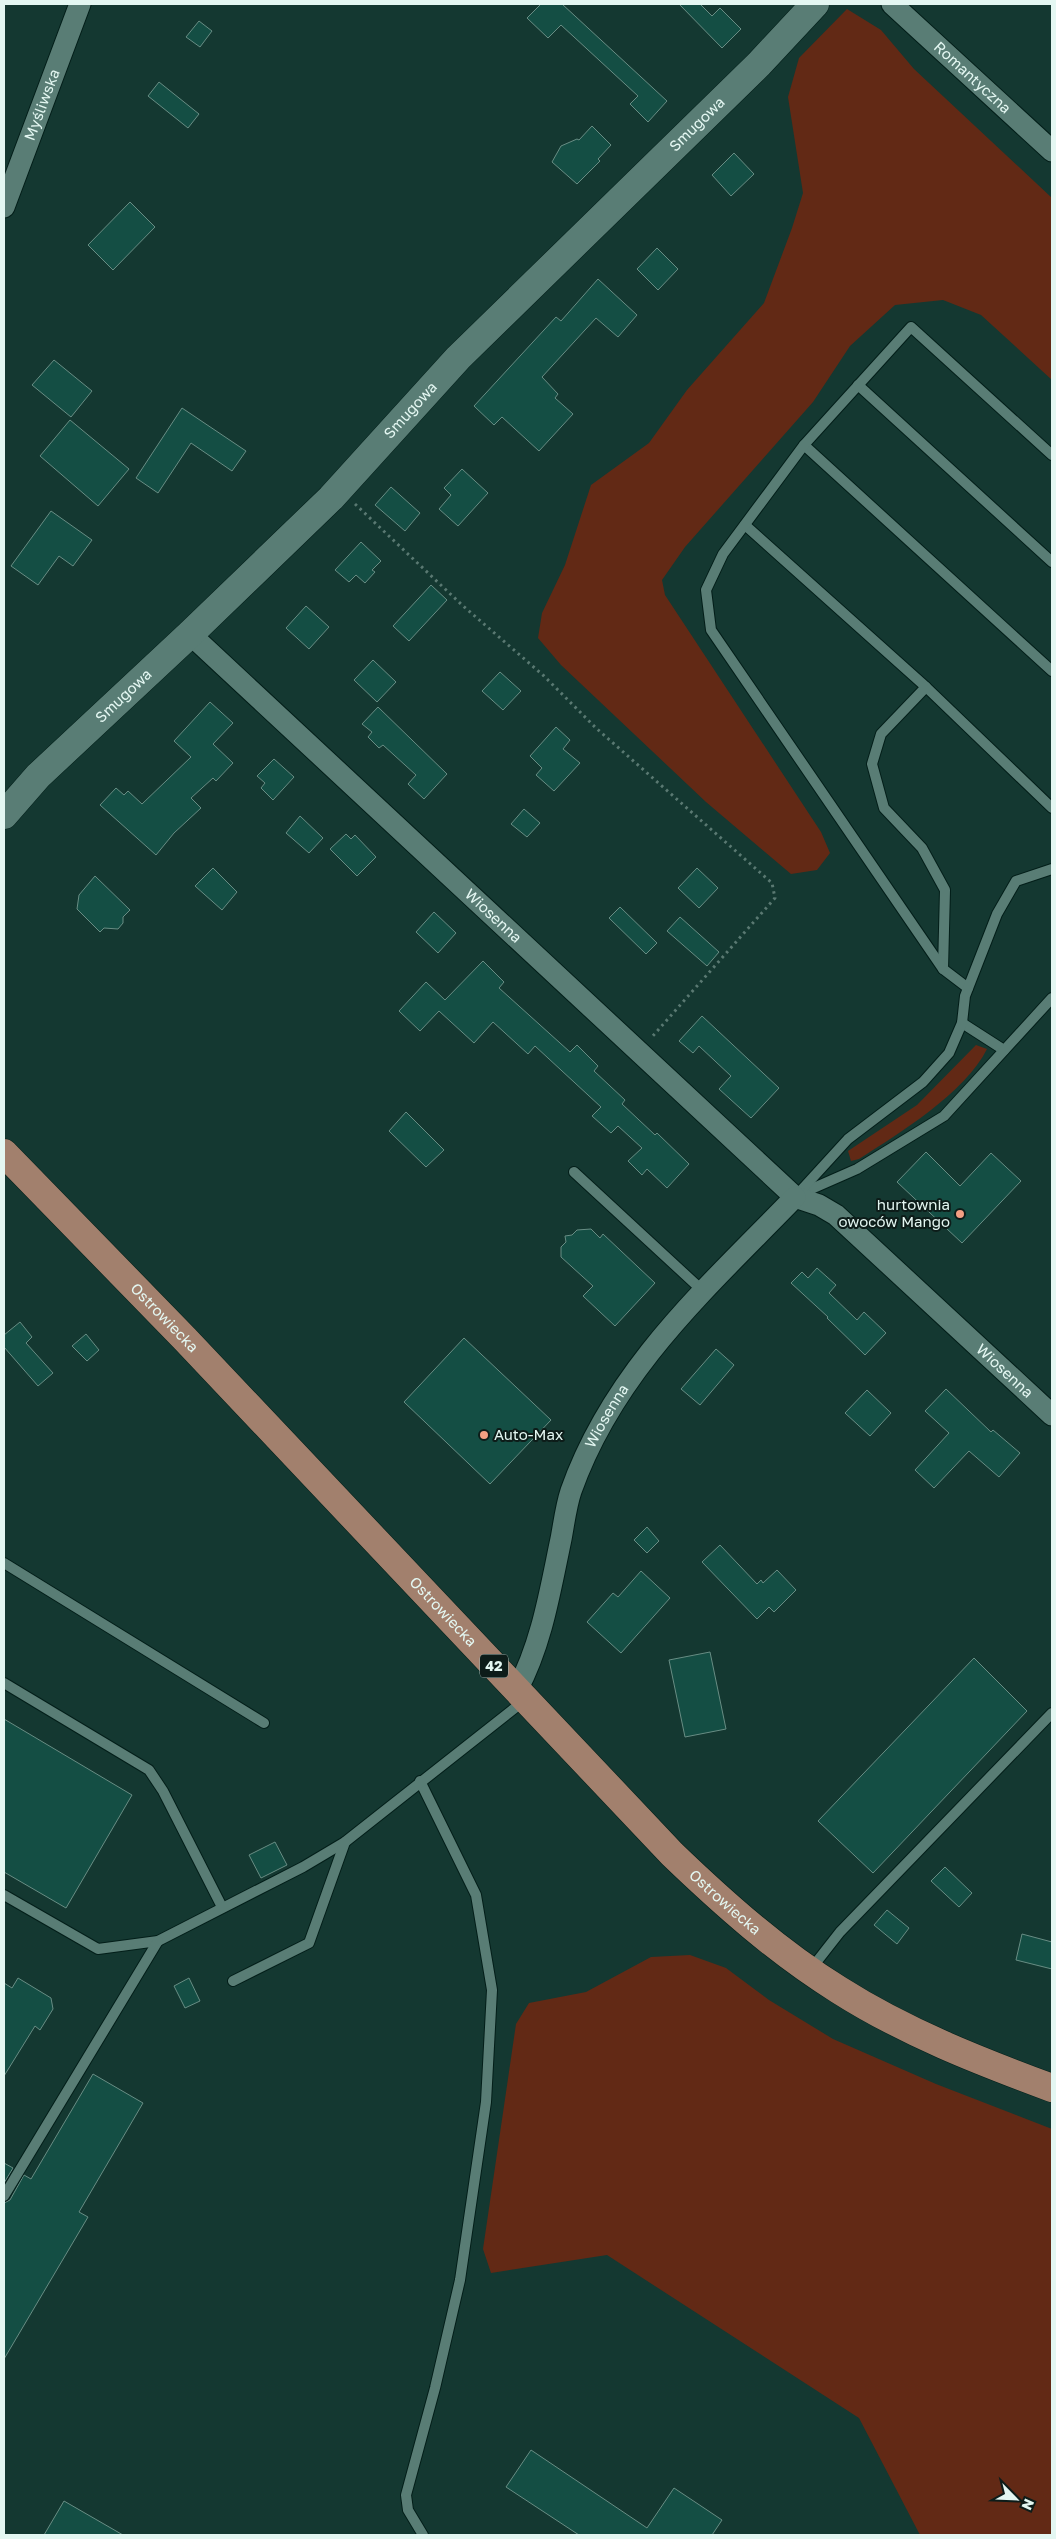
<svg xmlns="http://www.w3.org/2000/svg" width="1056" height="2539" viewBox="0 0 1056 2539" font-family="'Golos Text',sans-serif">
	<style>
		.green { fill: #622915 }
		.building { fill: #144e44; stroke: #688d84 }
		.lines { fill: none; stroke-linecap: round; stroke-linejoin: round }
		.lane-casing { stroke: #031e19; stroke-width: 12 }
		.street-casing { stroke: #031e19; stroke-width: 23 }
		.secondary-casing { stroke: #031e19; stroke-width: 29 }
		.primary-casing { stroke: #031e19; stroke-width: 29 }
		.path { stroke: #5a7972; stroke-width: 3; stroke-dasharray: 2.5 4; stroke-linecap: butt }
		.lane { stroke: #597d75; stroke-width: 10 }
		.street { stroke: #597d75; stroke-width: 21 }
		.secondary { stroke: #597d75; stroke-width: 28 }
		.primary { stroke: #a2806d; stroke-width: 28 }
		.poi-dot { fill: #f39f83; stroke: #0d1c19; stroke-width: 2 }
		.labels { text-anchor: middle; stroke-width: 4; stroke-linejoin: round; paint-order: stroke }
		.shield { fill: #0d1c19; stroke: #a4b5b1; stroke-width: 1 }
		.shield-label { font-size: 14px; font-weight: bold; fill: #e4f7f2 }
		.street-label { font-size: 15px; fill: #e4f7f2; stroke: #0d1c19 }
		.poi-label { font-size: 15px; fill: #e4f7f2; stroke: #0d1c19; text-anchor: end }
	</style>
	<rect width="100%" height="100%" fill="#143831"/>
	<g class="green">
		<path d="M847,9L881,30L914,69L1052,198V380L981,315L943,300L895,305L850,346L813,402L685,547L662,580L665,595L821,832L830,853L817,870L791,874L706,802L561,665L538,638L542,613L565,565L591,485L649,443L687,390L764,303L792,228L803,193L788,97L799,58Z"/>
		<path d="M976,1045L987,1049C965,1093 900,1133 859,1159L851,1161L848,1151L917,1105Z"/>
		<path d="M690,1955L726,1968L769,2000L833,2039L936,2084L1052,2129V2535H920L859,2418L607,2255L491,2273L483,2249L516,2024L529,2003L586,1992L651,1957Z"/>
	</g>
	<g class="building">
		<path d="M541,4H562L667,101L648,122L630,104L638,96L561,25L548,38L527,18Z"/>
		<path d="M679,4H700L712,16L720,8L741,29L722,48Z"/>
		<path d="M199,21L212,31L200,47L186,37Z"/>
		<path d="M159,82L199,114L188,128L148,96Z"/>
		<path d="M592,126L611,145L598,159L600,161L577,184L552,162L561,146L577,139L579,140Z"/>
		<path d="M734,153L754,174L731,196L712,175Z"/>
		<path d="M130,202L155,227L113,270L88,245Z"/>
		<path d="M657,248L678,269L658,290L637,269Z"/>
		<path d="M598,279L637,315L618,337L596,318L542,377L558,394L555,398L573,414L539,451L502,417L494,425L474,406L556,317L561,321Z"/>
		<path d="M54,360L92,391L71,417L32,385Z"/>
		<path d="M182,408L246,451L232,471L191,443L158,493L136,478Z"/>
		<path d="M70,420L129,469L98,506L40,456Z"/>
		<path d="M462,469L488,493L458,526L439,509L451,495L444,488Z"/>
		<path d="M391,487L420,513L405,531L375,505Z"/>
		<path d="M51,511L92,540L73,566L59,556L38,585L11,566Z"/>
		<path d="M361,542L381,561L372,570L375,572L365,583L356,575L349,582L335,570Z"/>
		<path d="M431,585L447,600L409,641L393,626Z"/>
		<path d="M306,606L329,627L309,649L286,628Z"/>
		<path d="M373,660L396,682L377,702L354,680Z"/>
		<path d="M500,672L521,691L503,710L482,691Z"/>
		<path d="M210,702L233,723L213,744L233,763L216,781L213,778L191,798L201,808L174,833L156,855L100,805L116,788L124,795L128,791L142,804L191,757L174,741Z"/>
		<path d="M378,707L447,774L424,799L408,784L416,775L383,745L379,748L368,737L372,732L362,724Z"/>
		<path d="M556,727L570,740L563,749L580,763L554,791L536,775L542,768L530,756Z"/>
		<path d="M274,759L294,777L273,800L261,788L265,783L257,776Z"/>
		<path d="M524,809L540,823L527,837L511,824Z"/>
		<path d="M300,816L323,838L309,853L286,833Z"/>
		<path d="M346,834L351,839L355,835L376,857L357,876L330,849Z"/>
		<path d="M213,868L237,892L222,910L195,886Z"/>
		<path d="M697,868L718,888L699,908L678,888Z"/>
		<path d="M95,876L130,910L123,917V923L118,929L104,928L100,932L77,909L79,895Z"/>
		<path d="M620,907L657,943L646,954L609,918Z"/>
		<path d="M434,912L456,933L438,953L416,932Z"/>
		<path d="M680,917L719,952L707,966L667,931Z"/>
		<path d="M483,961L504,982L499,988L570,1052L577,1045L598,1066L594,1071L625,1100L622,1104L655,1135L657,1133L689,1164L667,1188L647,1169L642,1175L628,1161L642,1148L618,1126L611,1133L592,1116L601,1107L535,1046L528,1054L493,1022L474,1043L439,1011L420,1031L399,1011L426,982L445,1000Z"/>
		<path d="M702,1016L779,1088L751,1118L719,1089L731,1076L699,1046L693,1053L679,1041Z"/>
		<path d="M406,1112L444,1150L426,1167L389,1131Z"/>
		<path d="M926,1152L960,1186L991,1153L1021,1181L962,1243L897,1182Z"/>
		<path d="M591,1229L600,1238L603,1234L655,1283L615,1326L583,1296L593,1286L561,1257V1247L566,1242L565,1236L572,1235L577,1230Z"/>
		<path d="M817,1268L836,1285L829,1293L857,1320L864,1312L886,1333L865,1355L827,1318L828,1317L791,1283L802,1272L808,1278Z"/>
		<path d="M20,1322L32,1337L26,1343L53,1373L38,1386L4,1347V1335Z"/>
		<path d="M86,1334L99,1350L87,1361L72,1346Z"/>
		<path d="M464,1338L551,1420L490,1484L404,1402Z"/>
		<path d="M716,1349L734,1365L700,1405L681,1389Z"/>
		<path d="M946,1389L991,1432L993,1430L1020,1453L999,1477L969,1451L934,1488L915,1470L949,1433L925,1411Z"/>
		<path d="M867,1390L891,1413L870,1436L845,1413Z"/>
		<path d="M647,1527L659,1541L647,1553L634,1540Z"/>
		<path d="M720,1545L757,1584L761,1580L763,1583L777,1570L796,1590L774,1612L769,1607L757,1619L702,1562Z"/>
		<path d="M641,1571L670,1598L621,1653L587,1622L613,1593L618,1597Z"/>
		<path d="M710,1652L726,1729L685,1737L669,1660Z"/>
		<path d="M974,1658L1027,1711L873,1873L818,1821Z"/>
		<path d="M4,1719L132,1795L66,1908L4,1872Z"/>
		<path d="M275,1842L287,1865L261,1878L249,1855Z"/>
		<path d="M945,1867L972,1893L959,1907L931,1881Z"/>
		<path d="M887,1910L909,1928L897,1944L874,1925Z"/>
		<path d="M1022,1934L1052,1942V1969L1016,1960Z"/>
		<path d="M18,1978L51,1998L53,2009L40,2030L35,2026L4,2076V1983L12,1988Z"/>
		<path d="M189,1978L200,2001L185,2008L174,1986Z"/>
		<path d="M93,2074L143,2103L79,2212L88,2217L4,2359V2203L10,2200L24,2175L31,2179Z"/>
		<path d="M4,2163L13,2168L4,2183Z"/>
		<path d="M531,2450L647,2528L674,2488L722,2520L712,2535H579L506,2487Z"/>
		<path d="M64,2501L123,2535H44Z"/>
	</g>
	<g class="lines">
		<g class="lane-casing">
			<g id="lane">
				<path d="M858,385L1052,562"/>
				<path d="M804,445L1052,671"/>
				<path d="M745,525L926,687L1052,808"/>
				<path d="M926,687L881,734L872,764L884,808L922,848L945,890L943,969"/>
				<path d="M968,988L943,969L711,630L706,590L723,554L804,445L911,327L1052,455"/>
				<path d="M962,1023L1004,1050"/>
				<path d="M574,1172L704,1292"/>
				<path d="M800,1194L857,1169L944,1116L1052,998"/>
				<path d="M795,1197L848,1139L923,1082L949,1053L962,1023L965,996L997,914L1016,881L1052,869"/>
				<path d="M4,1563L264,1723"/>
				<path d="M4,1683L149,1770L163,1791L222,1907"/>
				<path d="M420,1781L476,1895L492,1990L486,2102L460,2280L435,2388L406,2495L408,2510L423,2535"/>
				<path d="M4,1895L98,1949L158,1941L303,1867L345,1842L525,1700"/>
				<path d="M811,1969L840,1932L1052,1713"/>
				<path d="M233,1981L309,1943L345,1842"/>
				<path d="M4,2196L158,1941"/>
			</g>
		</g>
		<g class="street-casing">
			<g id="street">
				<path id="s1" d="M892,4L1052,151"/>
				<path id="s2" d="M4,207L80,4"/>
				<path id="s3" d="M190,634L795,1197L819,1205L836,1215L1052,1415"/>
				<path id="s4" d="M517,1690C542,1643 550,1591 561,1539C564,1523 566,1506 571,1491C614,1369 708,1287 795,1197"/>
			</g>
		</g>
		<g class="secondary-casing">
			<g id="secondary">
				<path id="s5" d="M4,815L38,776L190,634L331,498L458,358L759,64L815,4"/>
			</g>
		</g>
		<g class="primary-casing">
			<g id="primary">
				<path id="s6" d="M4,1153L185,1339L672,1854C724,1904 778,1952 839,1990C905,2032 979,2061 1052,2088"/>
			</g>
		</g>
		<path class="path" d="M355,504L462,605L544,676L596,728L772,883L775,898L651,1038"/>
		<use href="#lane" class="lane"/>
		<use href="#street" class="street"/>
		<use href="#secondary" class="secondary"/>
		<use href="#primary" class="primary"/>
	</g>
	<g class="poi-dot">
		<circle cx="960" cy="1214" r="5"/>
		<circle cx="484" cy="1435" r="5"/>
	</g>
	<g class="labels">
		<rect class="shield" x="480" y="1654.5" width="28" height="23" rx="4"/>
		<g class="shield-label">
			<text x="494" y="1671">42</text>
		</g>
		<g class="street-label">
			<text dy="5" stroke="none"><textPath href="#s1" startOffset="109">Romantyczna</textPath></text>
			<text dy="5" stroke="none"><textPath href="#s2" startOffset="109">Myśliwska</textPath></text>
			<text dy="5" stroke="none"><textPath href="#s5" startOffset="979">Smugowa</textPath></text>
			<text dy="5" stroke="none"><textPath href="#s5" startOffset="574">Smugowa</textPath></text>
			<text dy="5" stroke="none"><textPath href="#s5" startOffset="169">Smugowa</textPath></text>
			<text dy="5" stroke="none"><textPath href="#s3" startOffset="414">Wiosenna</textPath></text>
			<text dy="5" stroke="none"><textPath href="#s6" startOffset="230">Ostrowiecka</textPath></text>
			<text dy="5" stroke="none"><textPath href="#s3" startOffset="1101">Wiosenna</textPath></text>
			<text dy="5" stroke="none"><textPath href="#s4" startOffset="290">Wiosenna</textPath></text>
			<text dy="5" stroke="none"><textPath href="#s6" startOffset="635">Ostrowiecka</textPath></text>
			<text dy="5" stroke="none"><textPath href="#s6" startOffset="1040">Ostrowiecka</textPath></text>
		</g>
		<g class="poi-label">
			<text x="950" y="1210">hurtownia<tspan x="950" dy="17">owoców Mango</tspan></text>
			<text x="494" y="1440" text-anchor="start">Auto-Max</text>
		</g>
	</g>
	<rect width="1056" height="2539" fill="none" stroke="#e4f7f2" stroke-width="10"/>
	<g transform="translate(1016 2499) rotate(114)" stroke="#0d1c19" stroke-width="4" paint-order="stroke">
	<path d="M0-4L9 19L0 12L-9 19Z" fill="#e4f7f2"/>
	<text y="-8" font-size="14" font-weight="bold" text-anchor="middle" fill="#e4f7f2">N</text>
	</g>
</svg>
